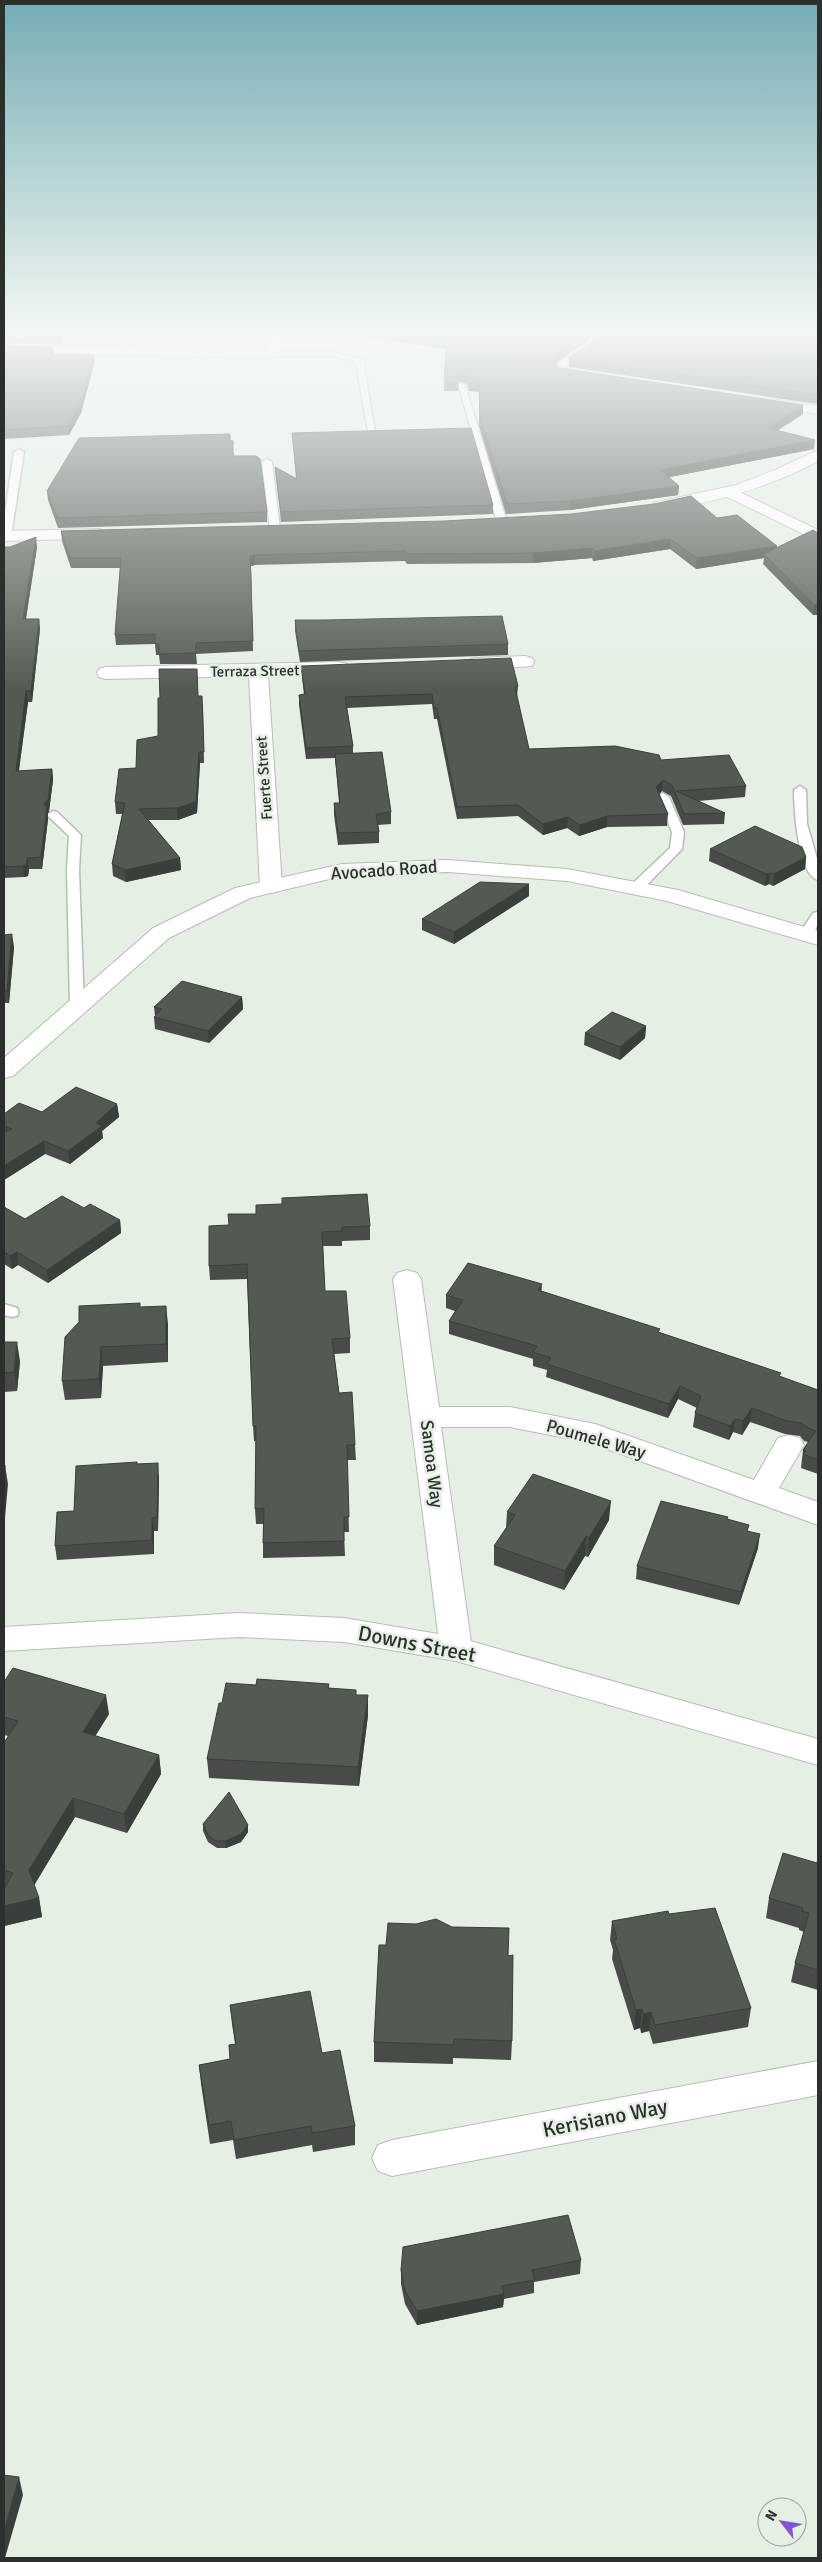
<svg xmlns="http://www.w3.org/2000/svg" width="822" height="2562" viewBox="0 0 822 2562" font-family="Signika,sans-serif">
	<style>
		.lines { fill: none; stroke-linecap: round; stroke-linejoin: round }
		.service-casing { stroke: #b4beb4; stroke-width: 3 }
		.minor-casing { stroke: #b4beb4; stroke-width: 2 }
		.tertiary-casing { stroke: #b4beb4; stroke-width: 2 }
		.secondary-casing { stroke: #b4beb4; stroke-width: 2 }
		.service { fill: #fff; fill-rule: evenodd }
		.minor { fill: #fff; fill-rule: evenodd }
		.tertiary { fill: #fff; fill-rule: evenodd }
		.secondary { fill: #fff; fill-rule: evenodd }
		.wall { fill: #474d46 }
		.shaded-wall { fill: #393f39 }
		.building { fill: #525a51; stroke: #393f39 }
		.labels { text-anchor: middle; stroke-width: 5; stroke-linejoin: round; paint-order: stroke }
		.far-street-label { font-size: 15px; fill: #2c302c; stroke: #e5efe4 }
		.street-label { font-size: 18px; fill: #2c302c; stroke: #e5efe4 }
		.near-street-label { font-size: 21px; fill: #2c302c; stroke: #e5efe4 }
	</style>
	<rect width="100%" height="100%" fill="#e5efe4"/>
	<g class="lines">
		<g class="service-casing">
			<g id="service">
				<path d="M591,333H599L601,336L597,343L564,368L569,370V374L555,370V366L591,339L593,336Z"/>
				<path d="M272,352H335L363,360L375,433L368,431L356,363L334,356H269L268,354Z"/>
				<path d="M458,383L465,385L507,522L505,524L497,522Z"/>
				<path d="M19,449L24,452L11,536L6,539L4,538V519L14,452Z"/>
				<path d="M267,459L272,462L280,529L275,532L270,529L262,462Z"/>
				<path d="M800,786L806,790L807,824L818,862V880C798,875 794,808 794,790Z"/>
				<path d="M663,793L669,797L684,832L682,849L641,891H631L630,888L631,885L670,848L672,832L657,797Z"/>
				<path d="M53,811L57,812L81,835L79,870L84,1007L77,1011L70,1007L67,870L69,836L47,815Z"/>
				<path d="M818,912C819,923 817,928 811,937H801L799,934L813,913Z"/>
				<path d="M4,1304L17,1308L19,1312L17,1316L11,1317L4,1315Z"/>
			</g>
		</g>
		<g class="minor-casing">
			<g id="minor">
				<path d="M272,333H286L279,354L272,358L4,353V345L266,350Z"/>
				<path d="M766,398L818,406V414L761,405L759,402L761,399Z"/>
				<path d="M729,487L818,530V541L723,495L721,492L723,489Z"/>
				<path d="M525,656L532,658L534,662L532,666L475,670L468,668L466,664L468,660L475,658Z"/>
				<path d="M340,662L347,664L349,668L347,672L268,675L282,886L279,891L271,893L263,891L260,886L249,676L106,679L99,677L97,673L99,669L106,667Z"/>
				<path d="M407,1270L417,1273L421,1279L439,1407H510L595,1424L754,1480L778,1438L789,1435L800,1438L804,1445L779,1488L818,1502V1525L590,1443L510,1427H441L472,1649L468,1658L456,1661L444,1658L440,1649L393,1279L397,1273Z"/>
				<path d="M818,2061V2095L392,2176L378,2171L372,2158L378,2145L392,2140Z"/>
			</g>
		</g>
		<g class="tertiary-casing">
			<g id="tertiary">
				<path d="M818,450V461C769,488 714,502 659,511L651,506L653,503L736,485L775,470Z"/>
				<path d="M100,529L108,534L106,538L4,541V531Z"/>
				<path d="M448,860L567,869L678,890L818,931V945L667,901L567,881L448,872L342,876L250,898L169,938L13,1076L4,1078V1058L153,928L235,888L342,864Z"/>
			</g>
		</g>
		<g class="secondary-casing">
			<path id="secondary" d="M239,1613L344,1618L456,1637L818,1739V1765L456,1661L344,1642L239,1637L4,1651V1627Z"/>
		</g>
		<use href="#service" class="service"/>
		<use href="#minor" class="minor"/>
		<use href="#tertiary" class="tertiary"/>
		<use href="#secondary" class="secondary"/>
	</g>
	<g class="wall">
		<path d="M4,333H66L60,344L4,343Z"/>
		<path d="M341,333H590V338L555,364L560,368L803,414L777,431L814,449L669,477L679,486L678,495L570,510L506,514L479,426V392L469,391L467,384L459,381L458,391H444L446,349Z"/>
		<path d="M818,333V403L817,404L569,367V358Z"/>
		<path d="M4,346L53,347V354L94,355V364L81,413L69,435L4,439Z"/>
		<path d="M292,433L493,505V514L281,522L275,467L296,479Z"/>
		<path d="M231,440L234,456L267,512V522L58,528L48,500L47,491Z"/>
		<path d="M717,518L777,546V548L818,533V616L817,615H813L763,564L764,558L696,569L670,549L593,561L592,558L533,563L407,564L405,561L255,565L251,566L253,651L196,654L197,664H160L159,655H156L155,644L116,645L115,635L120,568H71L62,541L61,531Z"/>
		<path d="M4,547H37L26,619H39L40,629L32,702H28L19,771L52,769L53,780L49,811L48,813V819L42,869H29L28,876L24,877L4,878Z"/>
		<path d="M295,620L508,644V655L300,662L295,631Z"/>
		<path d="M301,666L518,686L517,697L529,749L661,760L746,786L745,797L698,801L725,813L724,824L683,825L671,796L662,791L659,794L668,814L667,826L607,827L579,836L567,828L543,835L518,816L457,819L437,719H434L432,704L347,708L353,746V753L391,812V824L378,825L379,832V843L338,845L334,815V803H339L335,758L306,759L299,705V695H304L302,677Z"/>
		<path d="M198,696L203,706L204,763H200L197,813L178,820H148L180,858L181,870L126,882L113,876L112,864L122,814H116L115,802L136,768L158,736Z"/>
		<path d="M710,849L806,857L805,869L773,886L769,884L765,886L709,861Z"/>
		<path d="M529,896L454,944L422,930V919Z"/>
		<path d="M4,935L14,947L9,1003H4Z"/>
		<path d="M242,997L243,1009L209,1043L155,1029L154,1017L155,1016L154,1007Z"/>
		<path d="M646,1026L645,1038L620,1060L584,1045L585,1033Z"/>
		<path d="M117,1104L119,1117L102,1131L103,1138L70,1164L45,1154L4,1180V1114L42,1112Z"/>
		<path d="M4,1207L25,1219L84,1208L120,1220L121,1233L48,1283L18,1265L12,1269L4,1264Z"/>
		<path d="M209,1226H370V1240L342,1241V1246H323L325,1291L350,1338V1353L334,1354L339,1393L355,1445L356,1460H347L349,1532H344L345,1556L263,1558V1524H256L255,1509L256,1441H254L253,1426L247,1279L210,1280L209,1266Z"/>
		<path d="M542,1291L818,1390V1474L801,1468L803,1450L808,1442L804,1441L800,1436L785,1434L750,1422L742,1435L733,1432L729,1440L693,1427L695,1413L697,1408L678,1399L668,1418L546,1377L547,1370L533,1366V1359L449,1334V1321L455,1311L446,1308V1295Z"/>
		<path d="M140,1307L168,1324V1362L103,1366L101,1398L65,1400L62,1381Z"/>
		<path d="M4,1342L20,1361L17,1391L4,1392Z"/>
		<path d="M137,1464L159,1477L158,1531H154V1554L57,1560L55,1546L74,1511Z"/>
		<path d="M507,1512L609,1520L588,1557L585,1556L564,1590L494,1565V1546L506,1528Z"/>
		<path d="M728,1520L748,1532L758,1548L739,1605L636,1579L637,1566Z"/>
		<path d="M4,1682L109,1714L95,1736L159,1755L161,1774L127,1833L75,1817L34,1885L39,1898L42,1917L4,1926V1743L8,1736L4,1735Z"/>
		<path d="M329,1684V1688L356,1695L368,1715L359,1786L209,1778L207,1759L222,1703L256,1685Z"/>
		<path d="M203,1824L248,1825V1832L241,1842L226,1848H217L208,1842L203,1831Z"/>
		<path d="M818,1858V1990L791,1982L795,1963L804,1932L799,1930V1928L766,1918L769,1898L817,1863Z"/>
		<path d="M669,1914L751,2008L748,2027L653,2044L649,2031L641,2033L640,2028L634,2030L612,1959L613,1950L610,1940L612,1921Z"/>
		<path d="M508,1956L512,2041L511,2060L453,2058V2064L374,2062V2042Z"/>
		<path d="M230,2005L322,2053L355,2126V2145L313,2152L312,2145L236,2159L233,2140L210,2144L201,2084L199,2065L230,2059L229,2045L235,2044L232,2024Z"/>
		<path d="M581,2260L580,2274L534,2282V2293L504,2299L503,2307L417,2325L405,2304L401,2284V2270Z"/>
	</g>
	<g class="shaded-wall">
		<path d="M60,333H66L60,344L59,335Z"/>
		<path d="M585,333H590V338L554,364V356Z"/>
		<path d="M53,347L54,356L49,354Z"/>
		<path d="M94,355V364L81,413L69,435L68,426Z"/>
		<path d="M803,405V414L767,437L768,428Z"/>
		<path d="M815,440L814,449L660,479V470Z"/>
		<path d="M679,486L678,495L570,510V501Z"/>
		<path d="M36,537L37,547L24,630L23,619Z"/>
		<path d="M670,539V549L593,561L594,551Z"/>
		<path d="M777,546L776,556L764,554V558L696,569L697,558Z"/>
		<path d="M592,548V558L533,563V553Z"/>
		<path d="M255,555V565L251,566L253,651L250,556Z"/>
		<path d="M814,605H818L817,615H813Z"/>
		<path d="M39,619L40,629L32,702L31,691Z"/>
		<path d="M26,691L28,702L17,782L16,771Z"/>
		<path d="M199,752L200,763L197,813L178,820L177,808Z"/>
		<path d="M52,769L53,780L49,811L48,813V819L42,869L41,857L44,804Z"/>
		<path d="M663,780L662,791L655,798L656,787Z"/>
		<path d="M607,816V827L579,836L580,825Z"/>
		<path d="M568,817L567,828L543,835V824Z"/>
		<path d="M806,857L805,869L773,886L774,874Z"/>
		<path d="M27,858L29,869L28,876L24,877L23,866Z"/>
		<path d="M180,858L181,870L126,882L125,870Z"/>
		<path d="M770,873L769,884L765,886L766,874Z"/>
		<path d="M529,884V896L454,944V932Z"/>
		<path d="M12,934L14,947L9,1003L7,991Z"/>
		<path d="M242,997L243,1009L209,1043L208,1031Z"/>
		<path d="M646,1026L645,1038L620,1060V1047Z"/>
		<path d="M117,1104L119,1117L102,1131L103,1138L70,1164L68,1151L96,1123Z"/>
		<path d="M44,1141L45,1154L4,1180V1166Z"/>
		<path d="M120,1220L121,1233L48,1283L47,1270Z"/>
		<path d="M17,1252L18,1265L12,1269L10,1256Z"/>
		<path d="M542,1284L541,1297L538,1290Z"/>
		<path d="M166,1306L168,1324V1362L166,1344Z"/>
		<path d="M17,1342L20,1361L17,1391L14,1372Z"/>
		<path d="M101,1347L103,1366L101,1398L99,1379Z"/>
		<path d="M680,1386L678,1399L668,1418L669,1404Z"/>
		<path d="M752,1408L750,1422L742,1435L743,1421Z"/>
		<path d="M735,1419L733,1432L729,1440L730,1426Z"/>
		<path d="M4,1460L5,1469V1465L8,1484L4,1529Z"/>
		<path d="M158,1463L159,1477L158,1531L157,1517Z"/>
		<path d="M611,1501L609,1520L588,1557L589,1538Z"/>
		<path d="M152,1518L154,1531V1554L152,1540Z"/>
		<path d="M760,1534L758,1548L739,1605L741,1592Z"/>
		<path d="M586,1536L585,1556L564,1590L565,1571Z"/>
		<path d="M106,1695L109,1714L86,1751L83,1732Z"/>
		<path d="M368,1695V1715L359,1786L358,1767Z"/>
		<path d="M159,1755L161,1774L127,1833L124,1814Z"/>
		<path d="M73,1798L75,1817L32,1889L29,1870Z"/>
		<path d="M248,1825V1832L241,1842L226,1848V1841Z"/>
		<path d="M39,1898L42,1917L4,1926V1906Z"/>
		<path d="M642,2009L640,2028L634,2030L636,2010Z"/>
		<path d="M651,2012L649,2031L641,2033L643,2014Z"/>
		<path d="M504,2294L503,2307L417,2325V2311Z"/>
		<path d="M19,2477L23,2495L5,2558H4V2531Z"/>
	</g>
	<g class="building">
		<path d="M4,333H60L59,335L4,334Z"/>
		<path d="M396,333H585L554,356V363L560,368L803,405L768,428L815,440L660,470L679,486L570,501L507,504L480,417L479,383H469L467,376L459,373L456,375L458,383H444L447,341Z"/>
		<path d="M600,333H818V395L569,358L599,336Z"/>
		<path d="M4,346L53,347L49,354L94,355L80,404L68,426L4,430Z"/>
		<path d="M471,428L493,505L281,512L275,467L297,479L292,433Z"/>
		<path d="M230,434V440L233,441V456H256L260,459L267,512L57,518L47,491L79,438Z"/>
		<path d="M691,496L717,518L737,515L777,546L697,558L670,539L594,551L592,548L533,553L407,554L405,551L255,555L250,556L253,641L196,643V653L159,654V644H155V634L115,635L121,558H70L61,531L444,521L571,514L654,504Z"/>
		<path d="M813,530L818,533V605H814L764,554Z"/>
		<path d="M36,537L23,619H39L31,691H26L16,771L52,769L48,800L44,804L47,808L41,857L27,858L26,865L23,866L4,867V547H10Z"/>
		<path d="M502,616L508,644L299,651L295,620H325Z"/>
		<path d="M511,658L518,686L515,687L529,749L615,746L659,755L661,760L729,755L746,786L676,791L725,813L684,814L672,785L663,780L656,787L668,814L607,816L580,825L568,817L543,824L518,805L457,807L437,708H434L432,694L345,697L353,746L306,748L299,695L305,694L301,666Z"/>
		<path d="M159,669H197L198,696H202L204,752H199L196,802L177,808L139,809L180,858L125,870L112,864L125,803L115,802L119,769L136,768L137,740L158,736V698H160Z"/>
		<path d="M382,752L391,812L376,814L379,832L338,833L334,803H340L335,754Z"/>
		<path d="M755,826L802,847L806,857L774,874L770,873L766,874L710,849Z"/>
		<path d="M480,882L529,884L454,932L422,919Z"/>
		<path d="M12,934L7,991H4V935Z"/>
		<path d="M182,981L242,997L208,1031L154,1017L162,1009L154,1007Z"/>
		<path d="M612,1012L646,1026L620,1047L585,1033Z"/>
		<path d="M76,1087L117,1104L96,1123L102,1126L68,1151L44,1141L4,1166V1132L12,1129L4,1126V1114L19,1103L42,1112Z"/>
		<path d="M367,1194L370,1226L342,1227V1231L322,1232L325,1291H346L350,1338L332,1339L339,1393L352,1392L355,1445H347L349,1517H344V1541L263,1543L264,1508L255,1509L256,1426H253L247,1264L209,1266V1226L229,1225L228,1214H256V1205L282,1204V1198Z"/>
		<path d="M62,1196L84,1208L90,1204L120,1220L47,1270L17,1252L10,1256L4,1252V1207L25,1219Z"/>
		<path d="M468,1263L542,1284L538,1290L660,1329L658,1332L781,1373L779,1376L818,1390V1460L803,1454L806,1451L803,1450L816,1431L806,1427L802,1423L787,1421L752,1408L743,1421L735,1419L730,1426L695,1413L701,1396L680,1386L669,1404L547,1364L551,1358L533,1352L537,1346L449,1321L463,1300L446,1295Z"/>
		<path d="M140,1303V1307L166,1306V1344L101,1347L99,1379L62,1381L65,1337L79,1322V1306Z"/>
		<path d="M4,1342H17L14,1372L4,1373Z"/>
		<path d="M137,1462V1464L158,1463L157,1517L152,1518V1540L55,1546L57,1512L74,1511L76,1466Z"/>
		<path d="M4,1465H5L4,1482Z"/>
		<path d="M533,1474L611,1501L589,1538L586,1536L565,1571L494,1546L515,1515L507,1512Z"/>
		<path d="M661,1501L728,1517L727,1519L749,1525L747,1531L760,1534L741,1592L637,1566Z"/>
		<path d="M13,1668L106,1695L83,1732L159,1755L124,1814L73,1798L29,1870L39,1898L4,1906V1889L13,1873L4,1870V1743L18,1721L4,1717V1682Z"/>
		<path d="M257,1679L329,1684L328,1688L356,1690V1695H368L358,1767L207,1759L219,1703H222L226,1683L256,1685Z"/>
		<path d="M229,1792L248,1825L241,1834L226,1841H216L208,1835L203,1824Z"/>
		<path d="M783,1853L817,1863L818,1858V1970L795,1963L809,1913L802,1911L803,1908L769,1898Z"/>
		<path d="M715,1908L751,2008L655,2025L651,2012L643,2014L642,2009L636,2010L614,1939H617L612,1921L668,1911L669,1914Z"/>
		<path d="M436,1919L452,1927L509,1928L508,1956L513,1955L512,2041L454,2039L453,2045L374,2042L379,1945H386L388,1923L416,1924Z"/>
		<path d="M310,1991L322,2053L340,2050L355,2126L312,2133L311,2126L234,2140L231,2121L209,2125L199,2065L230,2059L229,2045L236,2044L230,2005Z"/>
		<path d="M568,2215L581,2260L532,2270L535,2280L502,2286L504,2294L417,2311L405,2291L401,2270L403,2247Z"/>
		<path d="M4,2475L19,2477L4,2531Z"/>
	</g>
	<linearGradient id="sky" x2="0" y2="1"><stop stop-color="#75acb4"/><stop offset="0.48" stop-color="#f3f8f3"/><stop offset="1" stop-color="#f3f8f3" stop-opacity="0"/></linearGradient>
	<rect width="822" height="692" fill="url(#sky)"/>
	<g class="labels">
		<g class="far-street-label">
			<text transform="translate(255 671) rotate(-1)" y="5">Terraza Street</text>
			<text transform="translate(264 778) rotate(-94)" y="5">Fuerte Street</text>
		</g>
		<g class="street-label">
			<text transform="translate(384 870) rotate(-4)" y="6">Avocado Road</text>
			<text transform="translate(596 1439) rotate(16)" y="6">Poumele Way</text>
			<text transform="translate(432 1464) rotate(83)" y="6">Samoa Way</text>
		</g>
		<g class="near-street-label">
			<text transform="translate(417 1644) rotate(11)" y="7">Downs Street</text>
			<text transform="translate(605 2118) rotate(-11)" y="7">Kerisiano Way</text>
		</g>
	</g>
	<rect width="822" height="2562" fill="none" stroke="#2c302c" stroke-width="10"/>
	<g transform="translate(782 2522) rotate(301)"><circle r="24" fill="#e5efe4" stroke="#9ba39a"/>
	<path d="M0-4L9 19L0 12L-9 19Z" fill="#7c59d3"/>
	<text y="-8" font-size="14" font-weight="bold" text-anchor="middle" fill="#2c302c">N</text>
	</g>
</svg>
